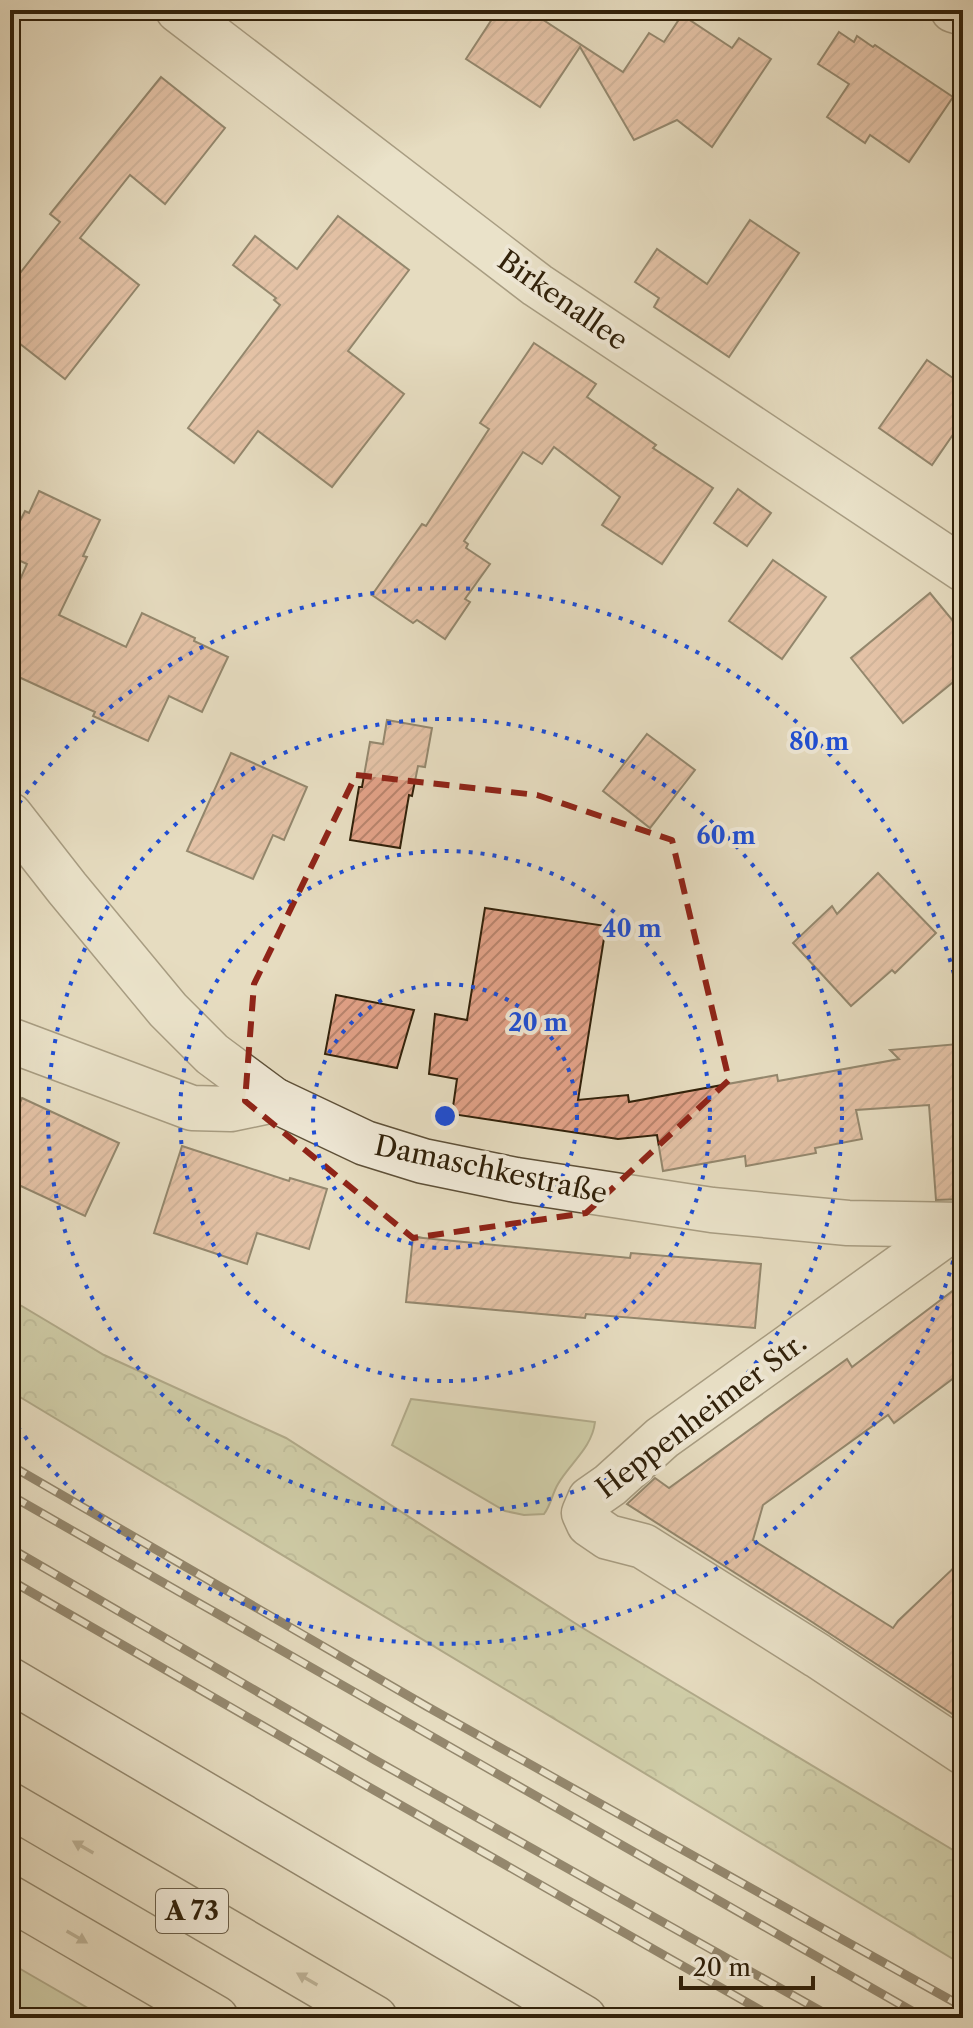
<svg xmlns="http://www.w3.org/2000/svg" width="973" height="2028" viewBox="0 0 973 2028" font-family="'Libre Caslon Text',serif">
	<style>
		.green { fill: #b8bf90; stroke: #74704d; stroke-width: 2 }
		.forest { fill: url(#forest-crowns); stroke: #74704d; stroke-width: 2 }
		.building { fill: url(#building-hatch); stroke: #31210a; stroke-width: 2 }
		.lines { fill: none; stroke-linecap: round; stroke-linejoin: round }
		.street-casing { stroke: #5e5038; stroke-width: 47 }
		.secondary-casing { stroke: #31210a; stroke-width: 47 }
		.highway-casing { stroke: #31210a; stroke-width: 47 }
		.street { stroke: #efe8d6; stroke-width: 44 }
		.secondary { stroke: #efe8d6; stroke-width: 44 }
		.highway { stroke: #e6dcc0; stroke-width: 44 }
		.rail-casing { stroke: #31210a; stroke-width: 9 }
		.rail { stroke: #efe8d6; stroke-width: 6; stroke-dasharray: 18; stroke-linecap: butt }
		.oneway { fill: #8c7e65 }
		.marked { fill: none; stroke: #8f2418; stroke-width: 6; stroke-dasharray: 16 10; stroke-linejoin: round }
		.ring { fill: none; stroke: #1d4ed8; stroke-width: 4; stroke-dasharray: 4 8 }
		.labels { text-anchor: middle; stroke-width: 8; stroke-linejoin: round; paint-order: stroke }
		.shield { fill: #efe8d6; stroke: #6a5d47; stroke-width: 2 }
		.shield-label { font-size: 26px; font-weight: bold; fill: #31210a }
		.street-label { font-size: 28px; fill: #31210a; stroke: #efe8d6 }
		.centre { fill: #1d4ed8; stroke: #efe8d6; stroke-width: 4 }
		.ring-label { font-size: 24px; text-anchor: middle; font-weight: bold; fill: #1d4ed8; stroke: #efe8d6; stroke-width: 8; stroke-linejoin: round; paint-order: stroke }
	</style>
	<defs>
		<pattern id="forest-crowns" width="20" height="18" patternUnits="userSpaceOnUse" patternTransform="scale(2)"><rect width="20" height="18" fill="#b8bf90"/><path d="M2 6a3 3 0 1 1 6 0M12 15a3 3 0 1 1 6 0" fill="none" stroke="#969b74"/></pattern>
		<pattern id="building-hatch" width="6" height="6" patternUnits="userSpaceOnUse" patternTransform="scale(2)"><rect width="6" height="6" fill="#e2a288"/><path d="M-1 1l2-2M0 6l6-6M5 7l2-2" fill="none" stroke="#b8846d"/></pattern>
	</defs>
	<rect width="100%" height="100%" fill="#e6dcc0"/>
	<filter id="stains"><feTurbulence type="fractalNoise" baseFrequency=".0025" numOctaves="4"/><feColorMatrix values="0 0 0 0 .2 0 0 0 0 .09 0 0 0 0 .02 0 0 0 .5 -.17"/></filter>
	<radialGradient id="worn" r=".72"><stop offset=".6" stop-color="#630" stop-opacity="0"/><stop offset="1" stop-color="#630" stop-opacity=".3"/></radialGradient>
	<g class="green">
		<path d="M411,1399L595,1422C592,1448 570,1463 558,1484C552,1494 551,1505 544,1514L524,1515L505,1511L392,1445Z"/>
		<path d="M10,1963L105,2018H10Z"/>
	</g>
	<path class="forest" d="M10,1299L104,1355L286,1438L581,1627L963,1856V1965L10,1391Z"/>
	<g class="building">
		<path d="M498,10H528L623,72L649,33L664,42L682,15L732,48L739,38L771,59L712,147L677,120L634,140L580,47L540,107L466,59Z"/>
		<path d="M839,32L854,42L857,36L873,47L875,45L953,97L909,162L870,135L865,143L827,117L849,84L818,64Z"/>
		<path d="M161,77L225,128L165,204L130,175L80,238L139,285L65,379L10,336V286L60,222L50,214Z"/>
		<path d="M338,216L409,270L348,351L404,394L332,487L258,431L234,463L188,428L280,305L274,300L276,298L233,265L255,236L297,269Z"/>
		<path d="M750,220L799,253L729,357L654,307L659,298L635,282L657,249L707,284Z"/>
		<path d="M534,343L596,384L587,397L656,445L653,448L713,488L662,564L602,525L620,497L554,447L542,464L523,452L464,541L468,544L466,548L490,564L465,599L470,602L445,639L417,620L413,623L372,595L422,524L426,526L489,429L480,423Z"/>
		<path d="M927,360L963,385V420L932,465L879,428Z"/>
		<path d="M738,489L771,513L747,546L714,523Z"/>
		<path d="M39,491L100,520L83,556L87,557L59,615L126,647L142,613L195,638L194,641L228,657L202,712L169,696L148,741L93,716L95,712L10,673V602L27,564L10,556V541L25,511L29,513Z"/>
		<path d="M773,560L826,597L782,659L729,621Z"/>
		<path d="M930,593L963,633V674L903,723L851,658Z"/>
		<path d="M387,720L432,728L425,767L418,766L412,796L409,795L400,848L350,840L359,787H362L370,742L383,744Z"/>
		<path d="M647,734L695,770L650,828L603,791Z"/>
		<path d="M231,753L307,787L284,840L273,835L253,879L187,851Z"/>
		<path d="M878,873L936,933L895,973L892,970L851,1006L793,943L832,906L837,914Z"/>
		<path d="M485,908L606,926L578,1100L628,1095L629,1102L777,1075L778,1081L899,1059L890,1050L958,1044L961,1092H963V1199L936,1200L929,1105L856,1110L862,1139L815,1148L816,1153L746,1166L745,1156L663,1171L657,1135L618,1139L452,1114L457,1079L429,1074L435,1014L467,1020Z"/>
		<path d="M336,995L414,1010L397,1068L325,1054Z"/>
		<path d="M22,1098L119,1143L85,1216L10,1181V1125Z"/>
		<path d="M182,1146L289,1181L290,1178L327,1189L309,1249L257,1233L247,1264L154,1233Z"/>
		<path d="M413,1237L630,1258L631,1253L761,1264L755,1328L586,1314L585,1318L406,1302Z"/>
		<path d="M963,1283V1371L894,1423L888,1415L763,1505L753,1540L893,1628L898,1621L963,1559V1721L809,1620L627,1504L655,1478L669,1488L847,1359L852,1367Z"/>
	</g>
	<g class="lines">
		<g class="street-casing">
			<g id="street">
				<path d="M178,10L537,285L963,569"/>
				<path d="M953,10L963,13"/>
				<path d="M10,815L67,888L168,1010L212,1054L274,1100L365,1143L423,1161L516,1180L712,1210L848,1223L963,1225"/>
				<path d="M10,1040L192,1108L231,1109L274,1100"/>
				<path d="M957,1226L662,1438L610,1485L590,1499L584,1513L589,1524L608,1537L643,1546L818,1656L963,1752"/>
			</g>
		</g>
		<g class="secondary-casing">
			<path id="secondary" d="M10,1680L584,2018"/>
		</g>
		<g class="highway-casing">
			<g id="highway">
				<path d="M10,1805L375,2018"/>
				<path d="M10,1898L216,2018"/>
			</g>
		</g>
		<use href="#street" class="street"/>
		<use href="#secondary" class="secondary"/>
		<use href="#highway" class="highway"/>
		<g class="rail-casing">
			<g id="rail">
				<path d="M10,1465L426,1706L963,2007"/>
				<path d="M10,1495L924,2018"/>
				<path d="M10,1548L375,1760L833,2018"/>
				<path d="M10,1580L367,1786L774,2018"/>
			</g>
		</g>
		<use href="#rail" class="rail"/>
	</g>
	<defs><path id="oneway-solid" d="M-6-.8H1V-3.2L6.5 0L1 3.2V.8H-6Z" transform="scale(2)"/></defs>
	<g class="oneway">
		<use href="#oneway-solid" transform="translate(83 1847) rotate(-150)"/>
		<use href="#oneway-solid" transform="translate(77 1937) rotate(30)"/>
		<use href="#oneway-solid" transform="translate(307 1979) rotate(-150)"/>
	</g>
	<path d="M0 0H973V2028H0ZM356,775L537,795L672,840L729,1080L586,1213L413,1238L245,1101L254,984Z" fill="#e6dcc0" fill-opacity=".55" fill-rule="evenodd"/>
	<path class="marked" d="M356,775L537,795L672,840L729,1080L586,1213L413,1238L245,1101L254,984Z"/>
	<g class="ring">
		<circle cx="445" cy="1116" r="132"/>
		<circle cx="445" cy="1116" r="265"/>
		<circle cx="445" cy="1116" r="397"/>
		<path d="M962 1226A529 529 0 0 1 12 1419M12 813A529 529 0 0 1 962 1006"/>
	</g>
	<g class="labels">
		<rect class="shield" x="156" y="1889" width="72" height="44" rx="6"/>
		<g class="shield-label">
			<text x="192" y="1920">A 73</text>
		</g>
		<g class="street-label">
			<text transform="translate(563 300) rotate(35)" y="10">Birkenallee</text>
			<text transform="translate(491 1169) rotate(12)" y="10">Damaschkestraße</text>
			<text transform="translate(701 1415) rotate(-37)" y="10">Heppenheimer Str.</text>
		</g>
	</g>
	<circle cx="445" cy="1116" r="12" class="centre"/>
	<g class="ring-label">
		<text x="819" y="750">80 m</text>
		<text x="726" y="844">60 m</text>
		<text x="632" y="937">40 m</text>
		<text x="538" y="1031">20 m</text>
	</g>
	<rect width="973" height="2028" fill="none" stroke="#e6dcc0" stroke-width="40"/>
	<rect x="12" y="12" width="949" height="2004" fill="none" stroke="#31210a" stroke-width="4"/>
	<rect x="20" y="20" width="933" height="1988" fill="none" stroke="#31210a" stroke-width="2"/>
	<path d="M681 1976v12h132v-12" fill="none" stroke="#31210a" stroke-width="4"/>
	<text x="693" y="1976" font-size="24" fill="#31210a" stroke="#efe8d6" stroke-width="6" paint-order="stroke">20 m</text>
	<rect width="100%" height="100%" filter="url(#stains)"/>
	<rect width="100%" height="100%" fill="url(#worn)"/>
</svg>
